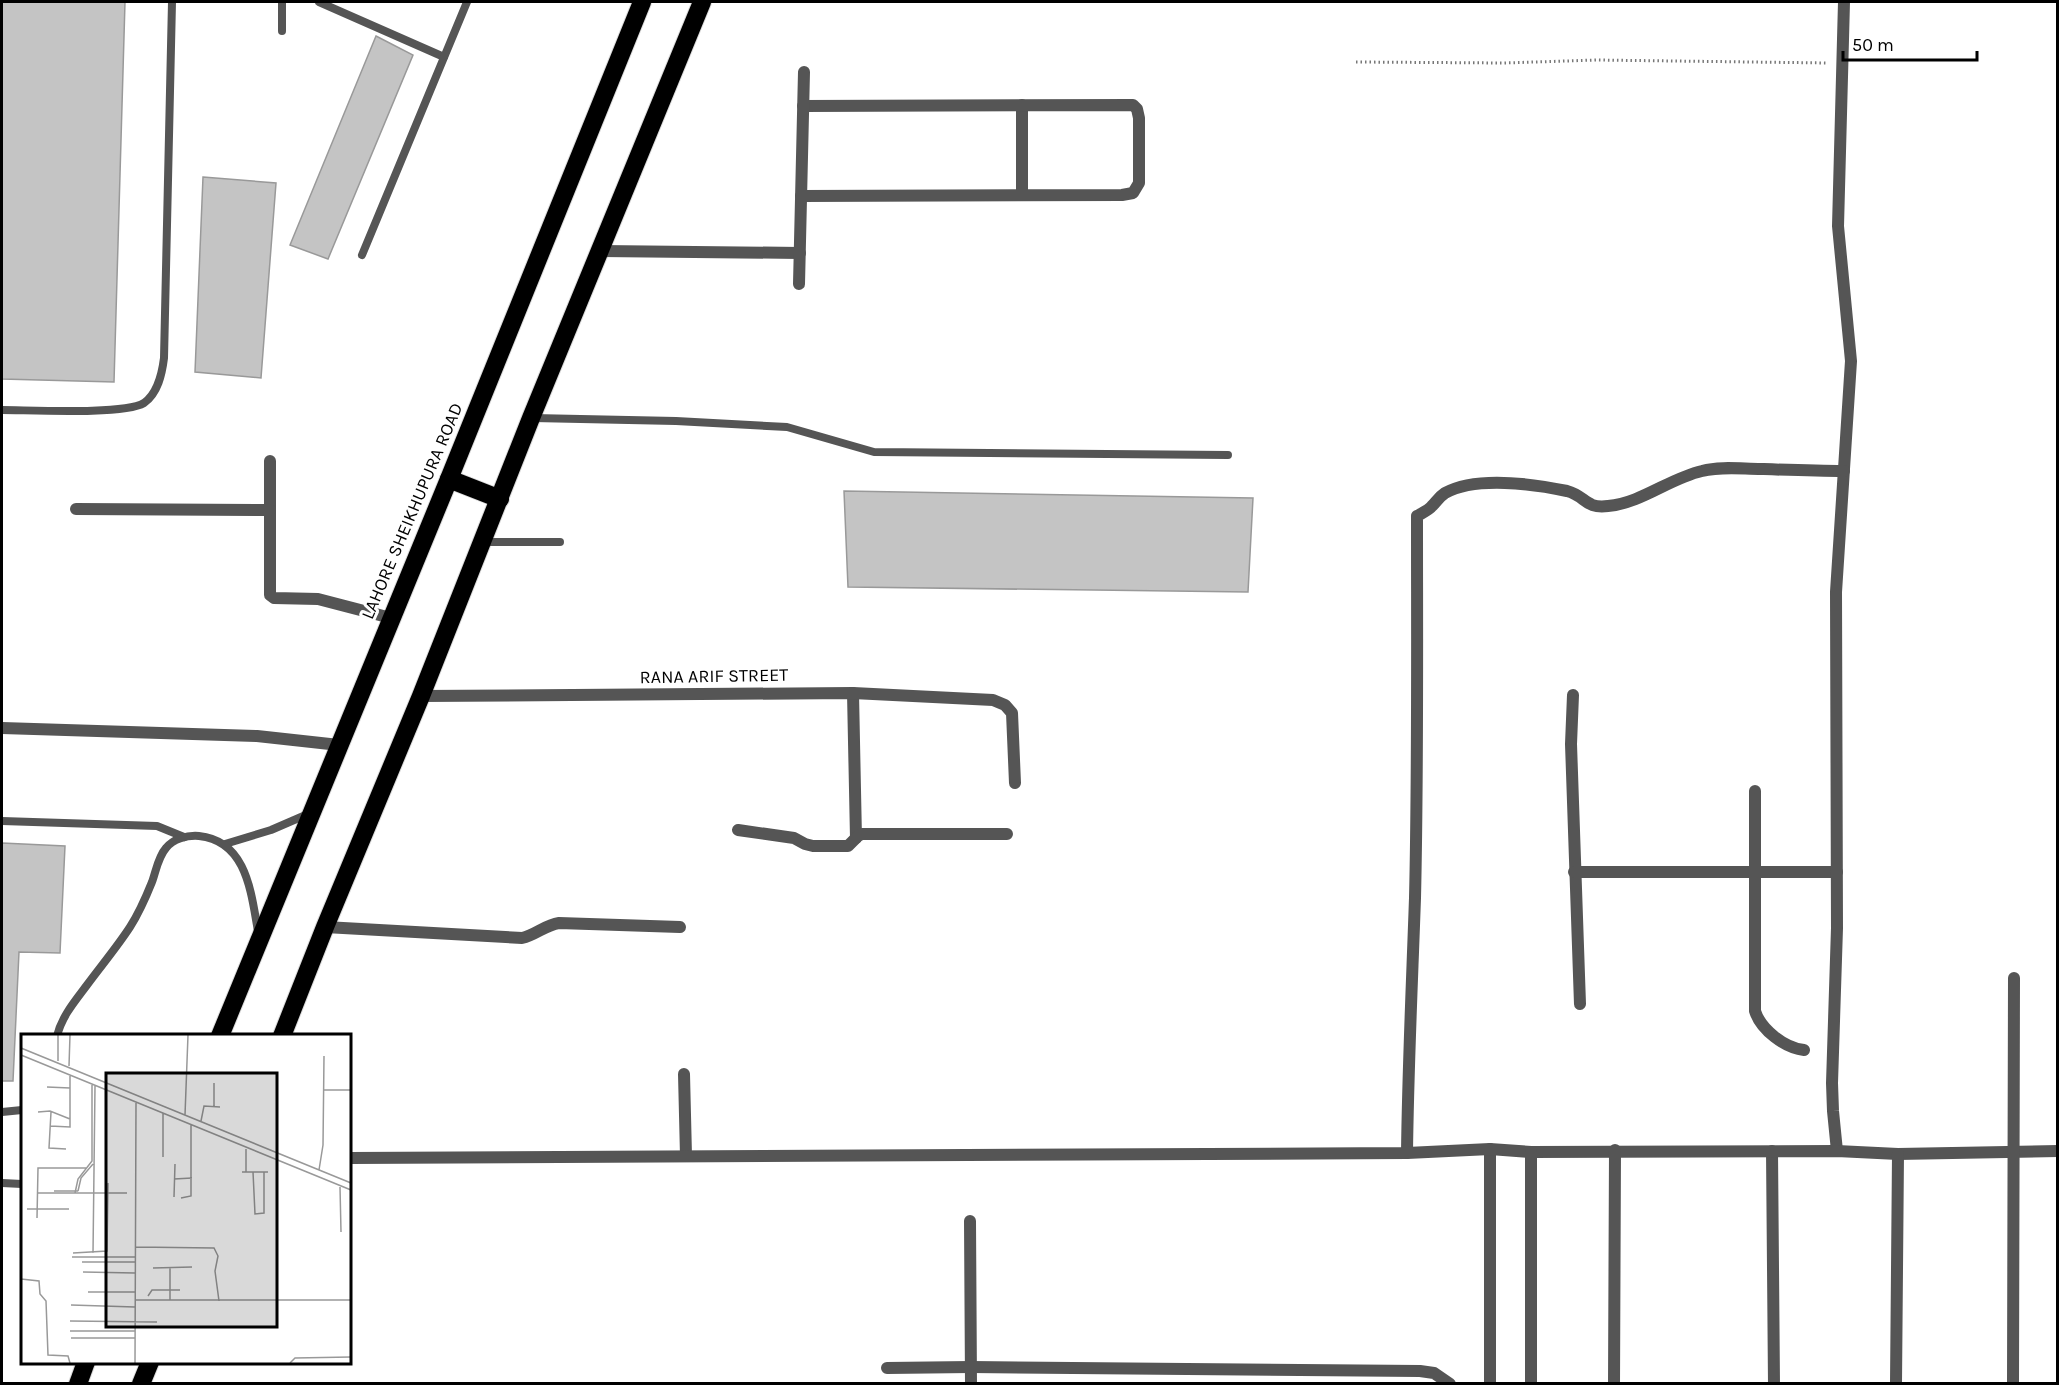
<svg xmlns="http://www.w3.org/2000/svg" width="2059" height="1385" viewBox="0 0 2059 1385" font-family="Karla,sans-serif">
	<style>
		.building { fill: #c4c4c4; stroke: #999; stroke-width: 1.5 }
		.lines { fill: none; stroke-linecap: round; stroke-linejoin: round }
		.highway-casing { stroke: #dbdbdb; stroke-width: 20 }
		.path { stroke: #777; stroke-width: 3; stroke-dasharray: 1.5 3; stroke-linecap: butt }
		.lane { stroke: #555; stroke-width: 8 }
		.street { stroke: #555; stroke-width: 12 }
		.highway { stroke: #000; stroke-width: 18 }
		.labels { text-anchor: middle; stroke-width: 6; stroke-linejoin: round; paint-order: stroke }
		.street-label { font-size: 18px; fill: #000; stroke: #fff }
		.inset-road { fill: none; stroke: #999; stroke-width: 1.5 }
		.view { fill: #000; fill-opacity: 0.15; stroke: #000; stroke-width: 3 }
		.inset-edge { fill: none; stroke: #000; stroke-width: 3 }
	</style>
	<rect width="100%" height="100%" fill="#fff"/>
	<g class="building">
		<path d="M2,2H125L114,382L2,379Z"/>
		<path d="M376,36L413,55L328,259L290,245Z"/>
		<path d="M203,177L276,183L261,378L195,372Z"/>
		<path d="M844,491L1253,498L1248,592L848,587Z"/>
		<path d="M2,843L65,846L60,953L19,952L13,1081H2Z"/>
	</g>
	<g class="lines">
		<g class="highway-casing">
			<g id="highway">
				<path d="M449,479L500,499"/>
				<path d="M220,1036L449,479L642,2"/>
				<path d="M282,1036L325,927L421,696L531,418L702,2"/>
				<path d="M78,1384L86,1362"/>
				<path d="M141,1384L150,1362"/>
			</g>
		</g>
		<path class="path" d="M1356,62L1504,63L1597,60L1828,63"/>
		<g class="lane">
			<path d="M319,2L444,57"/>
			<path d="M282,31V2"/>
			<path d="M362,255L467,2"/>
			<path d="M2,410C30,410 124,415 144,403C158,393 162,374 164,358L172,2"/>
			<path d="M533,418L676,421L787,427L874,452L1228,455"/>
			<path d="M483,542H560"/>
			<path d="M2,821L157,826L184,837"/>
			<path d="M225,844L271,830L308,814"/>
			<path d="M57,1036C62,1016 75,1001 87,985C101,966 117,947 130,927C139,913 146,897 152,882C156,871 158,857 166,848C173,839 187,835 199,836C247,841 251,893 258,931"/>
			<path d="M2,1112L22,1110"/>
			<path d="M2,1183L22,1184"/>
		</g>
		<g class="street">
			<path d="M1022,105V195"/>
			<path d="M801,196L1122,195L1133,193L1139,183V118L1137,109L1133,105L803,106"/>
			<path d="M601,251L800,253"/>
			<path d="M799,284L804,72"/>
			<path d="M270,461V595L274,598L318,599L391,618"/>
			<path d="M76,509L270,510"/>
			<path d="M853,693L856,838"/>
			<path d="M1573,695L1571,744L1580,1004"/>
			<path d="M421,696L853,693L993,700L1005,705L1012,713L1015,783"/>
			<path d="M2,728L257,736L339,745"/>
			<path d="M1755,791V1011C1761,1030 1785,1048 1804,1050"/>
			<path d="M738,830L794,838L805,844L813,846H848L858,836L862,834H1007"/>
			<path d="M1574,872H1837"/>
			<path d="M325,927L522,938C536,935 545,925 559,923L680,927"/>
			<path d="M684,1074L686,1156"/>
			<path d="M1490,1149V1384"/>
			<path d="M1772,1151L1774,1384"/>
			<path d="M1837,1151L1833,1111L1832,1083L1837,928L1836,592L1851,361L1838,226L1844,2"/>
			<path d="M1407,1153C1408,1068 1412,984 1415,898C1418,771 1417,643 1417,516C1422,513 1429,510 1432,506C1437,501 1439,497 1445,493C1476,476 1533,484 1567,491C1586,496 1585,509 1608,506C1642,503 1670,478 1702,471C1721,466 1742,469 1761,469C1789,470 1816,471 1844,471"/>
			<path d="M350,1158L1407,1153L1490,1149L1531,1152L1837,1151L1898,1154L2058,1151"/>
			<path d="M970,1221L971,1384"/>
			<path d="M887,1368L971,1367L1420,1371L1434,1373L1450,1384"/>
			<path d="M1531,1384V1152"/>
			<path d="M1614,1384L1615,1150"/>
			<path d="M1896,1384L1898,1154"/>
			<path d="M2013,1384L2014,978"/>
		</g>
		<use href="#highway" class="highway"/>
	</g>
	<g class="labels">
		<g class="street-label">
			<text transform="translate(412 511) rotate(-67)" y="6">LAHORE SHEIKHUPURA ROAD</text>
			<text transform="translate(714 676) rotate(-1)" y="6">RANA ARIF STREET</text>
		</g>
	</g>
	<g transform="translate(21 1034)">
		<rect width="330" height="330" fill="#fff"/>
		<path class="inset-road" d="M0,14L330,149M0,21L330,156M37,27V1M48,32L49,1M26,53L49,54M302,56H330M193,72V49M17,78L29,77L49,85M30,78L28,114L45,115M142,79V123M164,81L167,1M180,87L183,72L199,73M29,92L49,93V42M298,136L302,111L303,22M221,138H247M225,138V115M232,138L234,180L243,179V138M153,145L171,144M319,153L320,198M33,157H57M57,157L60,144L72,130M16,159H106M54,159L57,145L71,127V51M153,163L154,130M160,164L170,162V91M6,175H48M16,184L17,134H65M114,213L193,214L197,222L194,237L198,267M52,219L86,217L87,149M72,219L74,52M51,223H114M61,228H114M132,234L171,233M62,238L114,239M0,245L18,247L19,260L25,267L27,321L47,322L49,329M67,258H114M127,262L131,256H159M114,266H330M149,266V233M50,271L114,273M49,287L136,288M49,297H114M50,304H114M114,329L115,69M269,329L274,324L330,323"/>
		<path class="view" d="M85,39H256V293H85Z"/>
		<rect width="330" height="330" class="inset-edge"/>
	</g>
	<rect width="2059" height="1385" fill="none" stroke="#000000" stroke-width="6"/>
	<path d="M1843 51v9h134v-9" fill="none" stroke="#000000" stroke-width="3"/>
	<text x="1852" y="51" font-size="18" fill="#000000" stroke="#ffffff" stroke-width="4.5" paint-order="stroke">50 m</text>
</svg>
